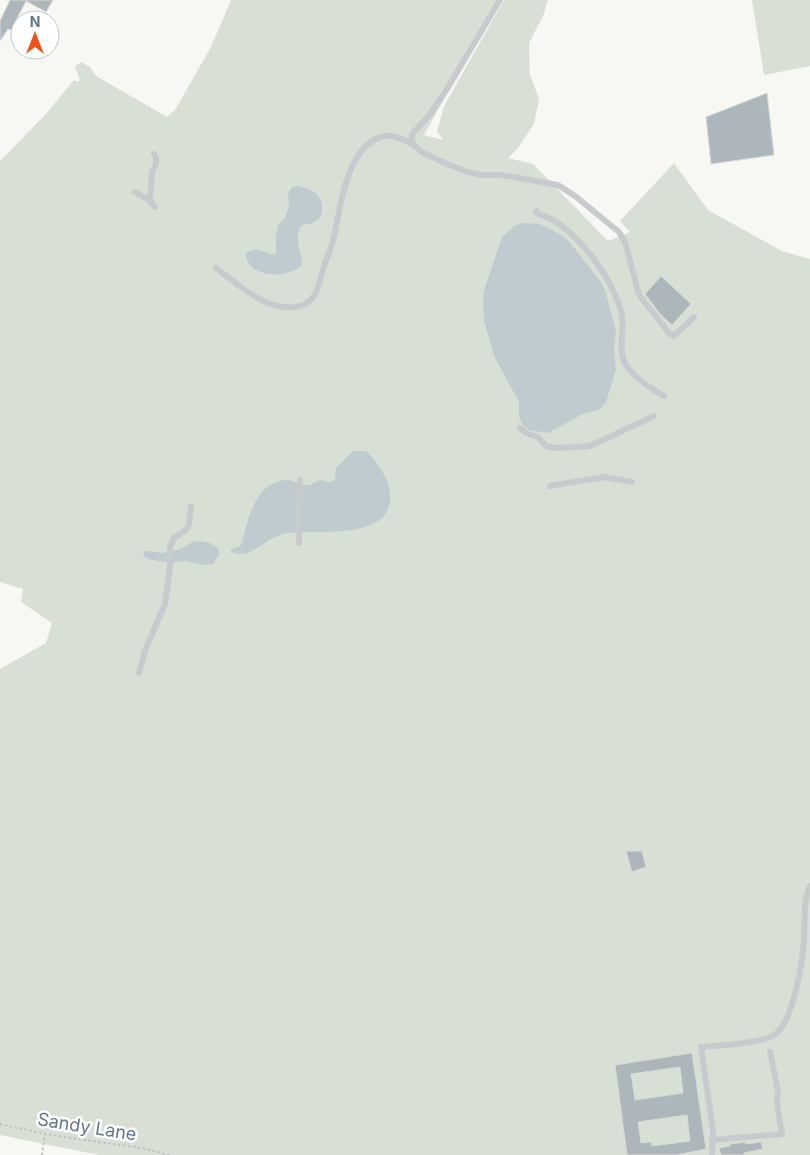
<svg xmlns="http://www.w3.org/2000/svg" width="810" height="1155" viewBox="0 0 810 1155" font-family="Inter,sans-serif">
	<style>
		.green { fill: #d8e0d5 }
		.water { fill: #c0cbd0 }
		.building { fill: #adb6bb; stroke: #d9d9d6; fill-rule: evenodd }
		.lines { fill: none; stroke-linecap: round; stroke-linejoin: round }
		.path { stroke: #bec1c3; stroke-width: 2; stroke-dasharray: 2.5 2.5; stroke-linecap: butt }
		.service { stroke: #c7cbce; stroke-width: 6 }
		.labels { text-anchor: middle; stroke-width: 5; stroke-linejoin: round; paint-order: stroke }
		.street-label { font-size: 18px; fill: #647787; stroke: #fff }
	</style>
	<rect width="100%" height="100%" fill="#f7f7f4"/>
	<g class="green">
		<path d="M231,0H500L424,135L443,140L437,131L444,106L504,0H548L543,16L529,43L530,75L539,99L534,124L518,148L508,158L533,164L608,241L630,232L620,221L674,163L708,210L782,251L810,259V1155H99L0,1135V669L46,643L52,623L21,602L23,589L0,582V161L45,115L74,80L78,82L80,80L75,67L81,62L90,67L96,76L167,117L175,110L211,47Z"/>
		<path d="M752,0H810V66L764,75Z"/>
	</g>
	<g class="water">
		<path d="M297,186C310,188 325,195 322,211C322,214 320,219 316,221C313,224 305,224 301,226C293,240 302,251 302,265C289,279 247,279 246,254C255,245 263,252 273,255L276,253V236L278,225L285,218L289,205L288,193L292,187Z"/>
		<path d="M522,223L540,224L558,233L568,240L601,282L605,290L616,331L614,349L616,370L606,402L601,409L583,414L548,433L529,430L522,424L519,417V402L495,358L484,321L483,300L485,287L502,237L514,226Z"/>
		<path d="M353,451H366C378,463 391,481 390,498C390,543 310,528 283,534C264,539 251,560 231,552V549L240,546L242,543C248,519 255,482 286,480C294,480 301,486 309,485C313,484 316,481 320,480C323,480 328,482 331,482L335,479L336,468Z"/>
		<path d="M199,541L210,543L218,548L219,555L213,564L203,565L185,561L169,563L148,559L144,556L143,552L148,551L161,553L181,549L192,542Z"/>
	</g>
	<g class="building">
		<path d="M10,0H53L46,12L26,1L11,30L8,29L0,41V21Z"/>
		<path d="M767,93L774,155L711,164L706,117Z"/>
		<path d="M661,276L691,304L672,325L660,314L645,294Z"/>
		<path d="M626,851H642L646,867L632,872Z"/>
		<path d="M692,1053L706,1149L676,1155H627L615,1065ZM680,1067L683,1093L635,1100L631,1074ZM687,1115L690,1141L652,1146L651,1142L641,1143L638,1122Z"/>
		<path d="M745,1142L746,1144L761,1142L763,1149L744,1153V1155H721L719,1148L730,1146V1144Z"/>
	</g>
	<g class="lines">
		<g class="path">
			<path d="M0,1124L51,1135L141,1148L170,1155"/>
			<path d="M42,1155L45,1134"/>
		</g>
		<g class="service">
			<path d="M500,0L447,89L428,117L413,133L411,140L414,145L423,153L452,166L468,172L482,175H502L558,185L575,196L619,232L625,242L639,295L669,333L674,336L694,317"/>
			<path d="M154,154L156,158V164L152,172L150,201L155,207"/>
			<path d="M135,192L150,201"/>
			<path d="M536,211L538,214C573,222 616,282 622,316C625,332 617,350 626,365C634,378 651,388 664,396"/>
			<path d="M216,268C239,285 268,314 300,306C317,302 319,283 323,269C327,257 333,245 335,232C341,203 348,143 385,136C394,134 406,141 414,145"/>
			<path d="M520,428L526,433L538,437L546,446L556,448L577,447L590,446L654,416"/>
			<path d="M550,486L604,477L632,482"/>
			<path d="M299,543L300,480"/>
			<path d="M139,673L146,648L165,604L170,568V547L174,538L187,529L189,524L191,506"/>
			<path d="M712,1140L782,1134L777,1104L778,1091L770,1052"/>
			<path d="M712,1155L713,1131L701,1047C720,1045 756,1044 773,1036C793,1025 803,961 804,939C805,922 803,902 810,886"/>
		</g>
	</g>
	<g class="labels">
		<g class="street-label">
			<text transform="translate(87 1127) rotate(9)" y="6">Sandy Lane</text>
		</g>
	</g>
	<g transform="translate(35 35)"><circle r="24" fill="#ffffff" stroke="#c1c9cf"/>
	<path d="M0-4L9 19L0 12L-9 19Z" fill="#ef521c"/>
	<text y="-8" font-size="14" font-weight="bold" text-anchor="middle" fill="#647787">N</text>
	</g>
</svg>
